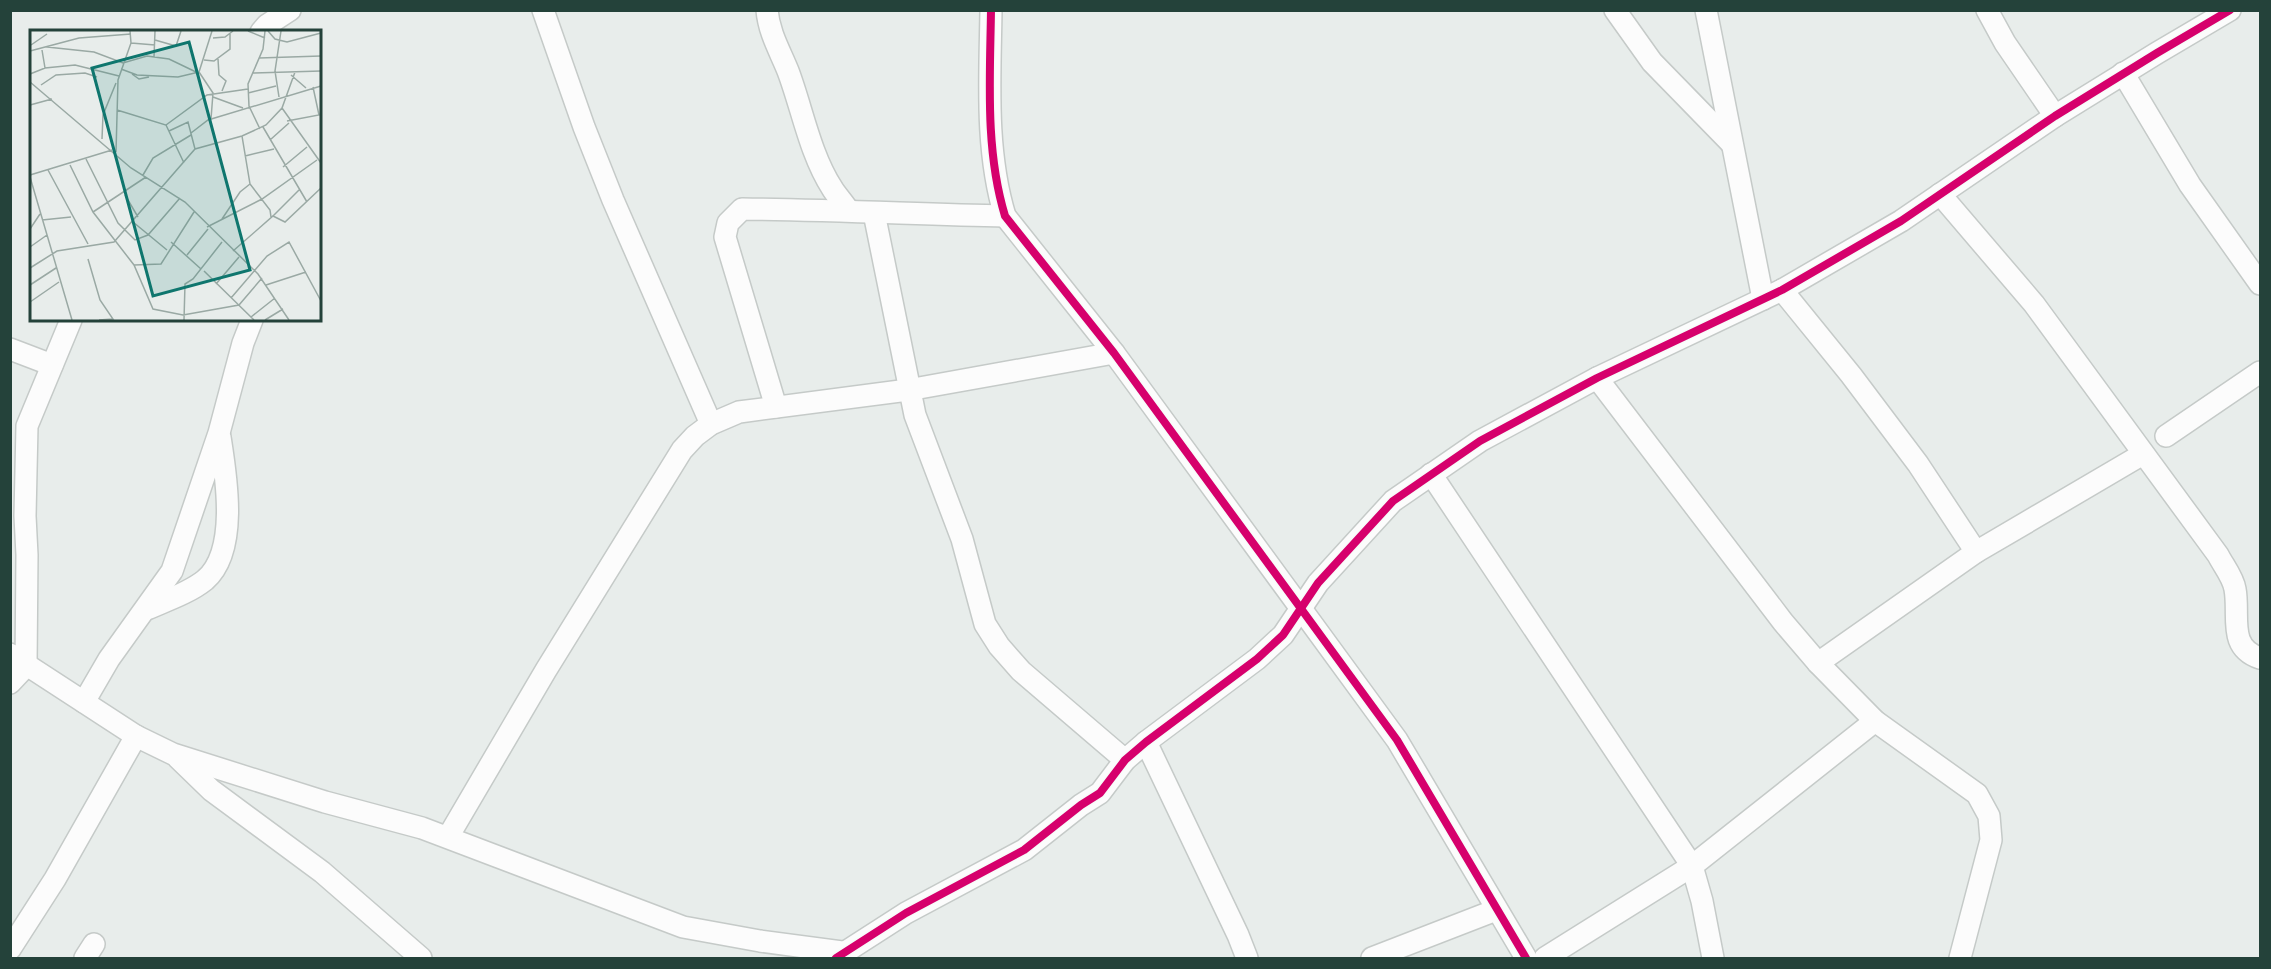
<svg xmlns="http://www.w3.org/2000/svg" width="2271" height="969" viewBox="0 0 2271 969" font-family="Ubuntu,sans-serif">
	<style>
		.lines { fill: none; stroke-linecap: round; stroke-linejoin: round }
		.minor-casing { stroke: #c5cac8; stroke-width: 24 }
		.minor { stroke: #fcfcfc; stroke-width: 21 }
		.cycleway-casing { stroke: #f7fbf9; stroke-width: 11 }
		.cycleway { stroke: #d6006c; stroke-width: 8 }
		.inset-road { fill: none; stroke: #9aa9a4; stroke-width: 1.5 }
		.view { fill: #0f766e; fill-opacity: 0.15; stroke: #0f766e; stroke-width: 3 }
		.inset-edge { fill: none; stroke: #24423a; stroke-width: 3 }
	</style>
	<rect width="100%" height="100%" fill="#e8edeb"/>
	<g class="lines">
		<g class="minor-casing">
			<g id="minor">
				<path d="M543,10L584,127L613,200L711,424"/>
				<path d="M767,10C769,33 780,51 788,71C802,108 810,154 832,188C836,195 843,202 848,210"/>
				<path d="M991,10C990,79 985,150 1005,216L1114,353L1397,740L1526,958"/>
				<path d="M1615,10L1652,62L1732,144"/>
				<path d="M1706,10L1763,299"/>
				<path d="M1987,10L2005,43L2055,116"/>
				<path d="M261,32L267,25L290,10"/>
				<path d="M2123,73L2190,185L2260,284"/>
				<path d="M1940,194L2034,304L2218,555C2223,565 2233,577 2235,589C2240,616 2227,647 2260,658"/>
				<path d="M874,213L915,415L962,539L985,624L999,646L1021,671L1125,760"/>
				<path d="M1782,290L1851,375L1918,464L1976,552"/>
				<path d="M10,349L52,365"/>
				<path d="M1597,378L1783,622L1818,663L1875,721L1977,794L1989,816L1991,840L1960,958"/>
				<path d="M776,407L725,237L728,223L742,209C830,210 917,214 1005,216"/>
				<path d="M2166,436L2260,372"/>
				<path d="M1431,474L1692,866L1702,901L1713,958"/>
				<path d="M147,609C165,601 189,593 205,580C239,551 226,475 220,437"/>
				<path d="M10,654L136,736L173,754L325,802L422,828L683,927L760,941L842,952"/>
				<path d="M1818,663L1976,552L2143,454"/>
				<path d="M10,683L26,666L27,555L25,516L27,426L71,320"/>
				<path d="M84,702L109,659L172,571L219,433L243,343L252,320"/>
				<path d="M1146,742L1238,935L1247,958"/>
				<path d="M178,758L211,790L322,872L421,958"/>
				<path d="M448,837L546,670L682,450L695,436L711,424L739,412L908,390L1114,353"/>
				<path d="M10,949L55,879L136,736"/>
				<path d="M85,958L94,944"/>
				<path d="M836,958L906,913L1024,850L1081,805L1100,793L1125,760L1146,742L1257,659L1283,635L1318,583L1393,501L1480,441L1597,378L1782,290L1901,221L2055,116L2157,53L2230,10"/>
				<path d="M1372,958L1496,910"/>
				<path d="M1545,958L1692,866L1875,721"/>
			</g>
		</g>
		<use href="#minor" class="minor"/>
		<g class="cycleway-casing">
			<g id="cycleway">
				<path d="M991,10C990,79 985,150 1005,216L1114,353L1397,740L1526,958"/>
				<path d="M836,958L906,913L1024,850L1081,805L1100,793L1125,760L1146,742L1257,659L1283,635L1318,583L1393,501L1480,441L1597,378L1782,290L1901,221L2055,116L2157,53L2230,10"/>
			</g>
		</g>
		<use href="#cycleway" class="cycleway"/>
	</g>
	<g transform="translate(30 30)">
		<rect width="291" height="291" fill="#e8edeb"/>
		<path class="inset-road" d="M218,1L235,8M238,1L245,9L257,12L291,3M183,8L195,7L203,1M125,10L146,16L151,1M101,13L125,15M1,15L17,4M17,17L64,22L93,33L117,26L139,29L166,42M12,20L15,38M0,21L49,8L101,4M124,27L125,1M229,28L291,26M188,29L189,45L196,51L192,61M174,30L184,31L200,19V4M91,39L107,45L148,47L169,42M169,42L183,63L181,89M169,42L182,1M222,43L291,41M0,44L15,38L45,35L89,46M102,44L109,49L119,47M261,45L276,58M0,52L101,138L155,172L228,244L259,290M11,55L26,45L55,43L67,47M218,63L246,56M183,67L213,78M249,67L245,41L251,1M0,75L22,69M252,78L291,133M87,80L136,95L154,133M257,91L289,85L283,57M136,95L177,65L218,59M233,97L277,172M230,99L219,76L218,54L233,19L235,1M139,101L158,92L165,119M161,103L178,90L291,56M212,106L220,154L240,180L241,187M72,109L73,85L86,53M240,110L259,93M86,122L88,50L101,13L100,1M215,126L244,119M56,129L88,193L105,210L118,205L150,168M40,135L63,182L104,235L123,279L153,285L209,275L232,248M253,137L277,117M18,140L58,214M0,145L82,120M113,145L123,128L161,105M0,147L42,290M95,165L108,187M63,182L116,147M243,186L269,160M192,189L210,162L220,154M12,190L41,187M103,192L137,220M177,197L232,169L287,130M0,199L10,184M141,212L171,239M0,217L17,205M203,221L243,186L255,192L291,158M157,225L178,199M58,229L70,270L83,289L69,290M104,235L131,234L164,182M0,238L27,221L84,212L165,119L212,106L236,95L252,78L265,42M174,241L224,290M186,254L209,227M0,255L26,238M236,255L276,242M201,268L237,226L259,212L291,271M0,272L29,252M221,287L245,268M154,290L155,254L163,249L192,212M235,290L253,279"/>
		<path class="view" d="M159,12L220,240L123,266L62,38Z"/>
		<rect width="291" height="291" class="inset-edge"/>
	</g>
	<rect width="2271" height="969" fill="none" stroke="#24423a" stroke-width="24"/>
</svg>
